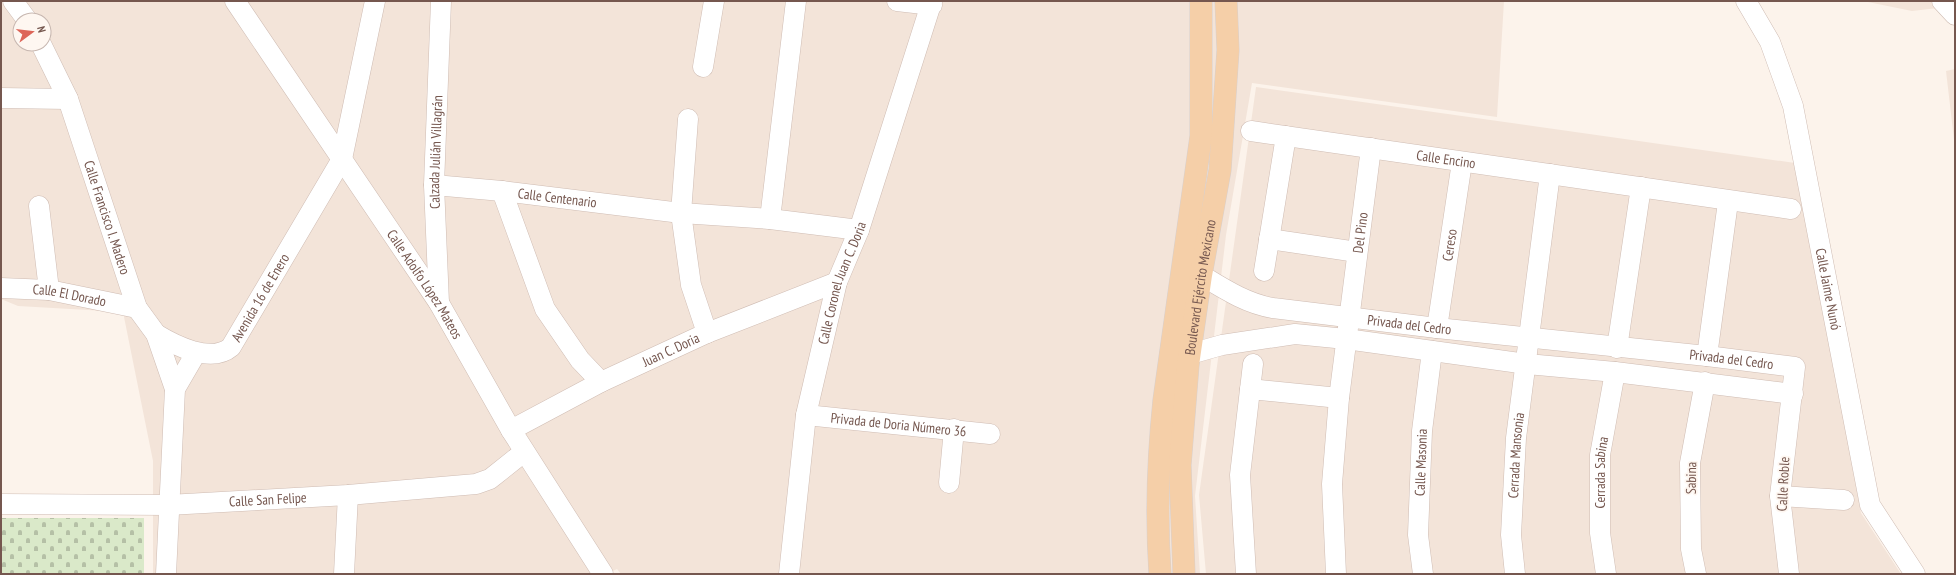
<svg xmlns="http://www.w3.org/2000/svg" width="1956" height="575" viewBox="0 0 1956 575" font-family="'PT Sans Narrow',sans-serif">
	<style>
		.residential { fill: #f3e4d9; fill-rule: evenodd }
		.cemetery { fill: url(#cemetery-stones) }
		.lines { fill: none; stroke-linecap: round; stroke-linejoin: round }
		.minor-casing { stroke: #cfbcb3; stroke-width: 21 }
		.major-casing { stroke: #d8d0ce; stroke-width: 23 }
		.minor { stroke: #fff; stroke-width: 20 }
		.major { stroke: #f5cfa8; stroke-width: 22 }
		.labels { text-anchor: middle; stroke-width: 3.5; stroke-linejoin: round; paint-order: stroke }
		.street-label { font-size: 14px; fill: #75574f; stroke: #fef7f1 }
	</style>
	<defs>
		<pattern id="cemetery-stones" width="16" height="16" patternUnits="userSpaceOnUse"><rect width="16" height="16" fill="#dae9c9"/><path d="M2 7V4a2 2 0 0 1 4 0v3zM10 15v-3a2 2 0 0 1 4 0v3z" fill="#b5c0a6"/></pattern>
	</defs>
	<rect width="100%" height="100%" fill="#fcf3eb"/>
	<g class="residential">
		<path d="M1,1H1504L1497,117L1252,83L1226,235L1195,496L1200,574H621L617,569L607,574H153V461L123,312L18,306L1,299ZM20,20H44V44H20Z"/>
		<path d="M1863,1H1955V6L1912,11Z"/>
		<path d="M1955,69V148L1946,71Z"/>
		<path d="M1256,87L1795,163L1805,202L1861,513L1901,574H1206L1199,495Z"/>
	</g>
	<rect class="cemetery" x="1" y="518" width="143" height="56"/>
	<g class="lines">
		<g class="minor-casing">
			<g id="minor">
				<path d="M13,1L27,20"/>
				<path id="s1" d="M235,1L439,303L511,430L603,574"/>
				<path d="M897,1L932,5"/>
				<path id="s2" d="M1746,1L1770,42L1793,106L1870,505L1915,574"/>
				<path d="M1942,1L1955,15"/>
				<path id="s3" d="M41,44L68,99L137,308L156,334L175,389"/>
				<path d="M703,67L714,1"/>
				<path d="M1,98L68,99"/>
				<path d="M688,119L681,213L691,285L707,333"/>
				<path id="s4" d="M1251,131L1791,209"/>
				<path id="s5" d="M434,185L502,191L681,213L770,219L859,230"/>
				<path d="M502,191L545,309L580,360L601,382"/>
				<path d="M39,206L49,290"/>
				<path d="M770,219L796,1"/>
				<path d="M1269,239L1357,252"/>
				<path d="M1264,271L1286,136"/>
				<path id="s6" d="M1201,275C1224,289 1247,304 1273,308L1437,328L1707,356L1795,367L1780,496L1789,574"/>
				<path id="s7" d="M1,288L49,290L137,308"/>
				<path id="s8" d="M439,303L434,185L441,1"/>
				<path id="s9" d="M1437,328L1462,162"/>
				<path id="s10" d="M156,334C174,345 211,364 231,347L342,159L375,1"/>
				<path d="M1617,348L1641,187"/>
				<path d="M1190,354L1222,345L1295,334L1346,339L1527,364L1615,372L1793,394"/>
				<path d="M1707,356L1728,202"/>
				<path d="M1250,389L1339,398"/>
				<path id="s11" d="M806,415L990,434"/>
				<path id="s12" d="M511,430L601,382L707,333L837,282"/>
				<path d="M949,483L954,429"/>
				<path d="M1780,496L1844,500"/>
				<path id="s13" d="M1,504L168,505L348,495L476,484L490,479L524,452"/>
				<path d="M166,574L175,389L196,353"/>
				<path d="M344,574L348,495"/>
				<path id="s14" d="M789,574L806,415L837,282L859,230L932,1"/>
				<path d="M1246,574L1240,475L1253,364"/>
				<path id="s15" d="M1336,574L1332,484L1339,398L1371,148"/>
				<path id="s16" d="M1423,574L1418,535L1422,431L1432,351"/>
				<path id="s17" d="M1515,574L1511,535L1516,438L1550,174"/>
				<path id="s18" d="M1606,574L1600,533V455L1615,372"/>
				<path d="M1696,574L1691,549L1690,463L1705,382"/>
			</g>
		</g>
		<g class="major-casing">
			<g id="major">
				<path d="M1160,574C1156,516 1158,458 1164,400L1201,136V1"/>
				<path id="s19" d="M1184,574L1180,465L1188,365L1201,275L1220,170L1228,50L1226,1"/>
			</g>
		</g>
		<use href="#minor" class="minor"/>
		<use href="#major" class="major"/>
	</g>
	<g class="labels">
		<g class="street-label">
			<text dy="5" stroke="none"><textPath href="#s8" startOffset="151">Calzada Julián Villagrán</textPath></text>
			<text dy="5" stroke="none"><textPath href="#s4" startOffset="197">Calle Encino</textPath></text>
			<text dy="5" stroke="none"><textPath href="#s5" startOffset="124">Calle Centenario</textPath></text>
			<text dy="5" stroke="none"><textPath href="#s3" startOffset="186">Calle Francisco I. Madero</textPath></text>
			<text dy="5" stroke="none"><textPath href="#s15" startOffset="343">Del Pino</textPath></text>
			<text dy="5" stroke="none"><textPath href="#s9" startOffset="84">Cereso</textPath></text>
			<text dy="5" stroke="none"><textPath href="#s14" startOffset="297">Calle Coronel Juan C. Doria</textPath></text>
			<text dy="5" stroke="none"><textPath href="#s1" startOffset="341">Calle Adolfo López Mateos</textPath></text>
			<text dy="5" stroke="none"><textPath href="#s19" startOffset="288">Boulevard Ejército Mexicano</textPath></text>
			<text dy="5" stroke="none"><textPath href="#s2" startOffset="302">Calle Jaime Nunó</textPath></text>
			<text dy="5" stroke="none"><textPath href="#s7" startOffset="69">Calle El Dorado</textPath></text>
			<text dy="5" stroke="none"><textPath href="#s10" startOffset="138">Avenida 16 de Enero</textPath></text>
			<text dy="5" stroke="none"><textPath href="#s6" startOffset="217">Privada del Cedro</textPath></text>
			<text dy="5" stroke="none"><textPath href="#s12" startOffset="179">Juan C. Doria</textPath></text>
			<text dy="5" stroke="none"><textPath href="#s6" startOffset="541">Privada del Cedro</textPath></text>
			<text dy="5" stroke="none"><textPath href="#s11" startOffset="93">Privada de Doria Número 36</textPath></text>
			<text dy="5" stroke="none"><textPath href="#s17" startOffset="119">Cerrada Mansonia</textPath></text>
			<text dy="5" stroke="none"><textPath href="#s16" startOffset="112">Calle Masonia</textPath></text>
			<text dy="5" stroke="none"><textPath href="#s18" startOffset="102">Cerrada Sabina</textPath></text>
			<text transform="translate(1691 478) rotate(-89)" y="5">Sabina</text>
			<text transform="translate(1783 484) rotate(-87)" y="5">Calle Roble</text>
			<text dy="5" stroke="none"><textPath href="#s13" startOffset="267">Calle San Felipe</textPath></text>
		</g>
	</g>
	<rect width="1956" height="575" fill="none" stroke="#75574f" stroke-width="4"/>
	<g transform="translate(32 32) rotate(75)"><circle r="19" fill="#fef7f1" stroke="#c7b7b0"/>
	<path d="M0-3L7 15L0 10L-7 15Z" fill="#dd6558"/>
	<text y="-6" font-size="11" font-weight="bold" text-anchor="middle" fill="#75574f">N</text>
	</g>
</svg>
